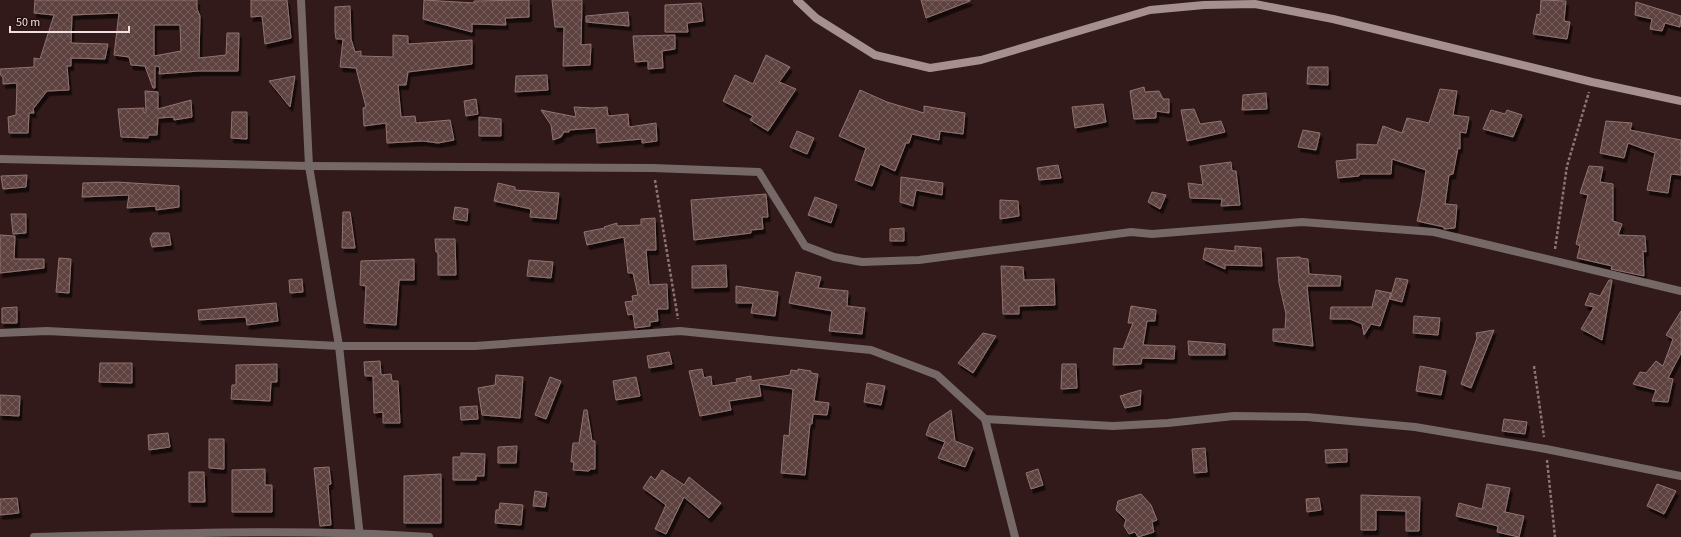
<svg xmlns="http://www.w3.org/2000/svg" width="1681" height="537" viewBox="0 0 1681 537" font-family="'Source Sans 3',sans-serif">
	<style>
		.building { fill: url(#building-cross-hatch); stroke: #917371; fill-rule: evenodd; filter: url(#shadow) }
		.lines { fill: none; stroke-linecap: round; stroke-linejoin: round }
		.path { stroke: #897574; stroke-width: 2.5; stroke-dasharray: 3 2; stroke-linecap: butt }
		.street { stroke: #756867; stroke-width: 8 }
		.secondary { stroke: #a5908f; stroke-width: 8 }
	</style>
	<defs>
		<pattern id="building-cross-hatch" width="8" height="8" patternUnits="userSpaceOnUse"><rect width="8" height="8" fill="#5d4241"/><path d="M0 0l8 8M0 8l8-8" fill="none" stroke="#755d5c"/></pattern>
		<filter id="shadow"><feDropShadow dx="2.5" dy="4.5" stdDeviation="0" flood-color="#0009"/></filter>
	</defs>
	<rect width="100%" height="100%" fill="#311a19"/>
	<g class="building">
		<path d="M35,0H197V9L200,16L199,58L226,55L227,33H239L238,71H199L159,74L160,67L155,66V88H153L145,66L131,65L129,57L114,55L119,13L72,15L71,43L108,44L105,59L71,58V66H67L69,90L47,91L33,109L34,113H29L28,133H9L8,117L16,115L17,83L3,84V78L0,74V69L34,67V58L40,59L54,15L34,13ZM154,25H180L181,51L154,56Z"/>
		<path d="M251,0H287L291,38L265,44L262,16L251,17Z"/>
		<path d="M424,0L474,3V1L529,0V17L505,18L506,25L472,24V32L423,19Z"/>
		<path d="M552,0H582L581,45L591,44L590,65L563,66L564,27H555Z"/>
		<path d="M921,0H970V1L926,18Z"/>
		<path d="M1541,0L1566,1L1564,21L1570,22L1567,39L1533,34L1537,14L1540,15Z"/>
		<path d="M1636,2L1681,16L1680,27L1665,23L1662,31L1650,29L1652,19L1635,15Z"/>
		<path d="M701,3L703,21L687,23L688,32H665V5Z"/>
		<path d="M350,6L351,39L355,52L361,51V56L393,57V35L408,36V44L472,40V64L408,72L406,85H398L401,117L415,116L416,123L450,120L454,140L438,143L423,141L387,143L386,123L364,126L363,108L366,107L356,68L340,67L343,39H336L335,31V7Z"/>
		<path d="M628,12L629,26L586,22V16Z"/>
		<path d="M675,35V49L662,51L663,68L648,69V61L635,62L633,36Z"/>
		<path d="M766,55L790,67L779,82L796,89L768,131L750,120L753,116L723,101L735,75L753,84Z"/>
		<path d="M1308,67H1328V85L1307,84Z"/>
		<path d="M547,75L548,90L515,92L516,76Z"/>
		<path d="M295,76L290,107L269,81Z"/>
		<path d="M1144,87L1145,92L1159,91L1163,99H1169V113L1156,111V118L1134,119L1130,91Z"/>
		<path d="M1440,89L1457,91L1453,115L1469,117L1466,133L1460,132V149L1458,148L1453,174L1449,175L1445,204L1457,205L1455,228L1444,229V227L1417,221L1421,203L1426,170L1392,159L1391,174H1359V176L1338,178L1336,161L1357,159V144L1377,145L1383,126L1402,133L1407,118L1429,123Z"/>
		<path d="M860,90L887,102L924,113V106L965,113L963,134L940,131L939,140L912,134L909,143H906L895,171L880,164L872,186L855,180L866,148L839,136Z"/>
		<path d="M145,91L158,92V109L191,100L192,117L174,120V117L158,118L157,135H148V138L121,137L118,109L144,108V113L146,112Z"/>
		<path d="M1266,93L1267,109L1242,110L1243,95Z"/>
		<path d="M476,99L478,114L466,116L464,101Z"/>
		<path d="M1103,104L1106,122L1075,128L1072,107Z"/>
		<path d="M574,107L593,108L607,107L608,116L628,114L629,127L656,123L657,141L642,143V139L597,143L596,128L569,130V132H564L561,137L553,140L551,125L541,110L576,117Z"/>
		<path d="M1194,109L1200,124L1221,121L1225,132L1187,141L1181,110Z"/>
		<path d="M1491,110L1505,114L1507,110L1522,115L1513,137L1483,129Z"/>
		<path d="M232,112H247V139L231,138Z"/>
		<path d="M479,117L501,119V136H479Z"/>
		<path d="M1606,121L1632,123L1630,130L1681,140V175L1671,174L1668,193L1647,190L1655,153L1628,143L1624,158L1600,153Z"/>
		<path d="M1303,130L1320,133L1316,150L1298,147Z"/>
		<path d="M797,131L814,138L807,154L790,147Z"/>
		<path d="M1231,162L1232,171H1236L1240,205L1221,206L1222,199L1190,198L1188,183L1203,185L1200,166Z"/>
		<path d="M1058,165L1061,178L1039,180L1037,168Z"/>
		<path d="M1589,166L1603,167L1600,182L1613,184V221L1622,224L1618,235L1645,236L1646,252L1643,251L1644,276L1611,269L1612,266L1577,258L1580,246L1576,244L1588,195L1580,193Z"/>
		<path d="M27,175L26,187L3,189L1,176Z"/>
		<path d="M901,177L943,183L942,195L916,190L913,206L900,202Z"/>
		<path d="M117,182L179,186V207L156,210V206L127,208L129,195L82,197L83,183Z"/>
		<path d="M498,183L515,187V190L559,193L556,219L530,217L531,209L494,201Z"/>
		<path d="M1152,192L1166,195L1160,209L1148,202Z"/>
		<path d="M766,194L768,217H762L763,229L751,230V233L694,240L691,200Z"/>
		<path d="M815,197L837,205L831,223L808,215Z"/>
		<path d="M1000,200L1018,201L1019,216L1000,219Z"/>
		<path d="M455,207L468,209L467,221L453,219Z"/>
		<path d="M343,212H350L355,248H342Z"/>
		<path d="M11,214H26V233L13,234Z"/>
		<path d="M655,218L656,250H646L649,285L667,284L668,309H657L658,321L650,322V326L635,328L633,314L628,315L625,302L633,301L632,296L638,295L633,273H628L624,237L587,245L584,232L605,228L604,227L617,223V226L641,225V219Z"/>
		<path d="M904,228V241H890V229Z"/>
		<path d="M153,233H169L171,245L152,247L150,239Z"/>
		<path d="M0,235L15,236L14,259H44V268L0,273Z"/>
		<path d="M435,239H455L456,275H438V252H436Z"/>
		<path d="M1235,246L1261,248L1262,266L1225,265V269L1203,259L1205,248L1235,251Z"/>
		<path d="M1300,257V258L1308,259L1309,274L1341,276L1340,286H1307L1313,346L1273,341V329H1285L1286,314L1279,283L1277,258Z"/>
		<path d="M59,258L71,259L69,293L56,292Z"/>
		<path d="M414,259V280H399L396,325L364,323L366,286L360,285L361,261Z"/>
		<path d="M529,260L553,262L551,278L527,276Z"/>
		<path d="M726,265L727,287L692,288V266Z"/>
		<path d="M1001,266L1023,267L1024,280L1054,279L1055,305L1019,306V314H1003Z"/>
		<path d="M796,272L821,277L818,288L848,291L847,306L865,308L862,334L829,331L832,311L789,303Z"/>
		<path d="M1396,278L1408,280L1402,302L1390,299Z"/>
		<path d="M302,279L303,292L290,293L289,280Z"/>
		<path d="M1609,280H1612L1602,340L1581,329L1594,307L1585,305L1590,293L1600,296Z"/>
		<path d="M736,286L778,292L775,316L751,313L753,303H736Z"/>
		<path d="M1376,290L1391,293L1380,326L1371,324L1364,335L1362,324L1350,319H1330L1331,307H1372Z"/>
		<path d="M276,303L278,321L247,325L246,317L199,320L198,310Z"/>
		<path d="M1131,306L1156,310L1155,321H1147L1143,345L1175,346L1174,359L1142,358L1141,364L1113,365L1114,348L1123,349L1133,323H1128Z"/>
		<path d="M17,307V323H2V308Z"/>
		<path d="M1681,311V353L1668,378L1673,379L1668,402L1652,401L1656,390L1633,384L1640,372L1646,373L1656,361L1663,366L1673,339L1666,335Z"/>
		<path d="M1414,316L1440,318L1438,335L1413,333Z"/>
		<path d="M1494,330L1471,388L1461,384L1477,338L1476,333Z"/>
		<path d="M983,333L996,336L973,373L958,363Z"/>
		<path d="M1188,341L1225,344V355H1189Z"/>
		<path d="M669,352L672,364L649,368L647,356Z"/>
		<path d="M380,361L381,375L391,374L392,381H398L400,423H383V412L374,413L373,376H365L364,362Z"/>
		<path d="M100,363H132V383L99,382Z"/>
		<path d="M277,364V382H271L270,401L231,399L232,385H236V365Z"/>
		<path d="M1062,364H1076L1077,388L1061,389Z"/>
		<path d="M1420,366L1446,371L1441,395L1416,391Z"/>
		<path d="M702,369L704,378L711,376L712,386L737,382L736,379L751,376V381L790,375L791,370L798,371V369L811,371V373L818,374L814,401L829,403L827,415L813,414L812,424H810L805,475L781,473L784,435L789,436L793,389L759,384L761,396L729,401L731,410L700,416L689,371Z"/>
		<path d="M496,375L523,377L520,418L482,415L478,388L495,385Z"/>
		<path d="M550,377L561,381L546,419L535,415Z"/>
		<path d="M636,377L640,396L616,400L613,381Z"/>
		<path d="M867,383L885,386L881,405L864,402Z"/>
		<path d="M1141,390L1140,405L1125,408L1120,396Z"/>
		<path d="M0,395L20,396L19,416L0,415Z"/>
		<path d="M477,406L478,419L461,420L460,407Z"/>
		<path d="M584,410H587L592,441H595V469H590L589,471L573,470L574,462H571L573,443H579Z"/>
		<path d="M951,410L955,441L973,448L965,467L938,458L945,442L926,435L930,424Z"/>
		<path d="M1504,419L1527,422L1525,434L1502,431Z"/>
		<path d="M168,433L170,447L149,450L148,435Z"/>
		<path d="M209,439H224V469L209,468Z"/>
		<path d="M517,446L516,463H498V447Z"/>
		<path d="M1205,448L1207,472L1194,473L1192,449Z"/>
		<path d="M1347,449V462L1326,463L1325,450Z"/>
		<path d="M461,453L485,454L484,476H476V480H453V457H461Z"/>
		<path d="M329,467L331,484L328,485L331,525L320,526L314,468Z"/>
		<path d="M265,469V485H272V512H232V470Z"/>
		<path d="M1038,469L1043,485L1031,489L1026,473Z"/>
		<path d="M662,470L684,485L689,477L721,503L709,518L684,497L666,534L655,529L666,505L643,488L651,476L655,480Z"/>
		<path d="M189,472H204L205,502H189Z"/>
		<path d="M441,474V523H404V476Z"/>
		<path d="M1487,484L1510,488L1505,512L1524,516L1519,537L1497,532L1498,526L1456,516L1459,503L1482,509Z"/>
		<path d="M1657,484L1676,491L1664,514L1647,506Z"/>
		<path d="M535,491L547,493L545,507L533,506Z"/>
		<path d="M1141,494L1151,505L1157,520L1152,522L1154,532L1138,537L1135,532L1129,534L1124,526L1126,520L1116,510L1118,501Z"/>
		<path d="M1361,495L1420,497L1419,531H1406V511L1376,510V530H1361Z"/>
		<path d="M17,498L19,513L0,515V499Z"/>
		<path d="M1319,498L1321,510L1307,512L1306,499Z"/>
		<path d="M500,503L523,505L521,525L495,523L496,510H499Z"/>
	</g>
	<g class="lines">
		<g class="path">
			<path d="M655,180L678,319"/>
			<path d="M1555,249L1567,166L1589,92"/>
			<path d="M1534,366L1544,437"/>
			<path d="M1547,460L1555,537"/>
		</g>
		<g class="street">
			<path d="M301,0L309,166L339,346L360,537"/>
			<path d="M0,159L309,166L653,168L759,172L805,246L834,257L862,262L919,260L1131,232L1152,234L1302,222L1434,232L1681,291"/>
			<path d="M0,333L47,331L339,346H475L680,331L871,350L937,375L985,419L1113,426L1168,423L1234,416L1307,417L1415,427L1546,449L1681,476"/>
			<path d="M985,419L1015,537"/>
			<path d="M34,537C166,534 297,528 429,537"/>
		</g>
		<path class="secondary" d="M797,0L816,18L875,55L930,68L981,60L1150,10L1204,5L1255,4L1333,19L1592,82L1681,101"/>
	</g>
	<path d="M10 26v6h119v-6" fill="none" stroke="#f1e0df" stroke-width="2"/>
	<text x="16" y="26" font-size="12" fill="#f1e0df" stroke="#271010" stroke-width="3" paint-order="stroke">50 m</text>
</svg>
